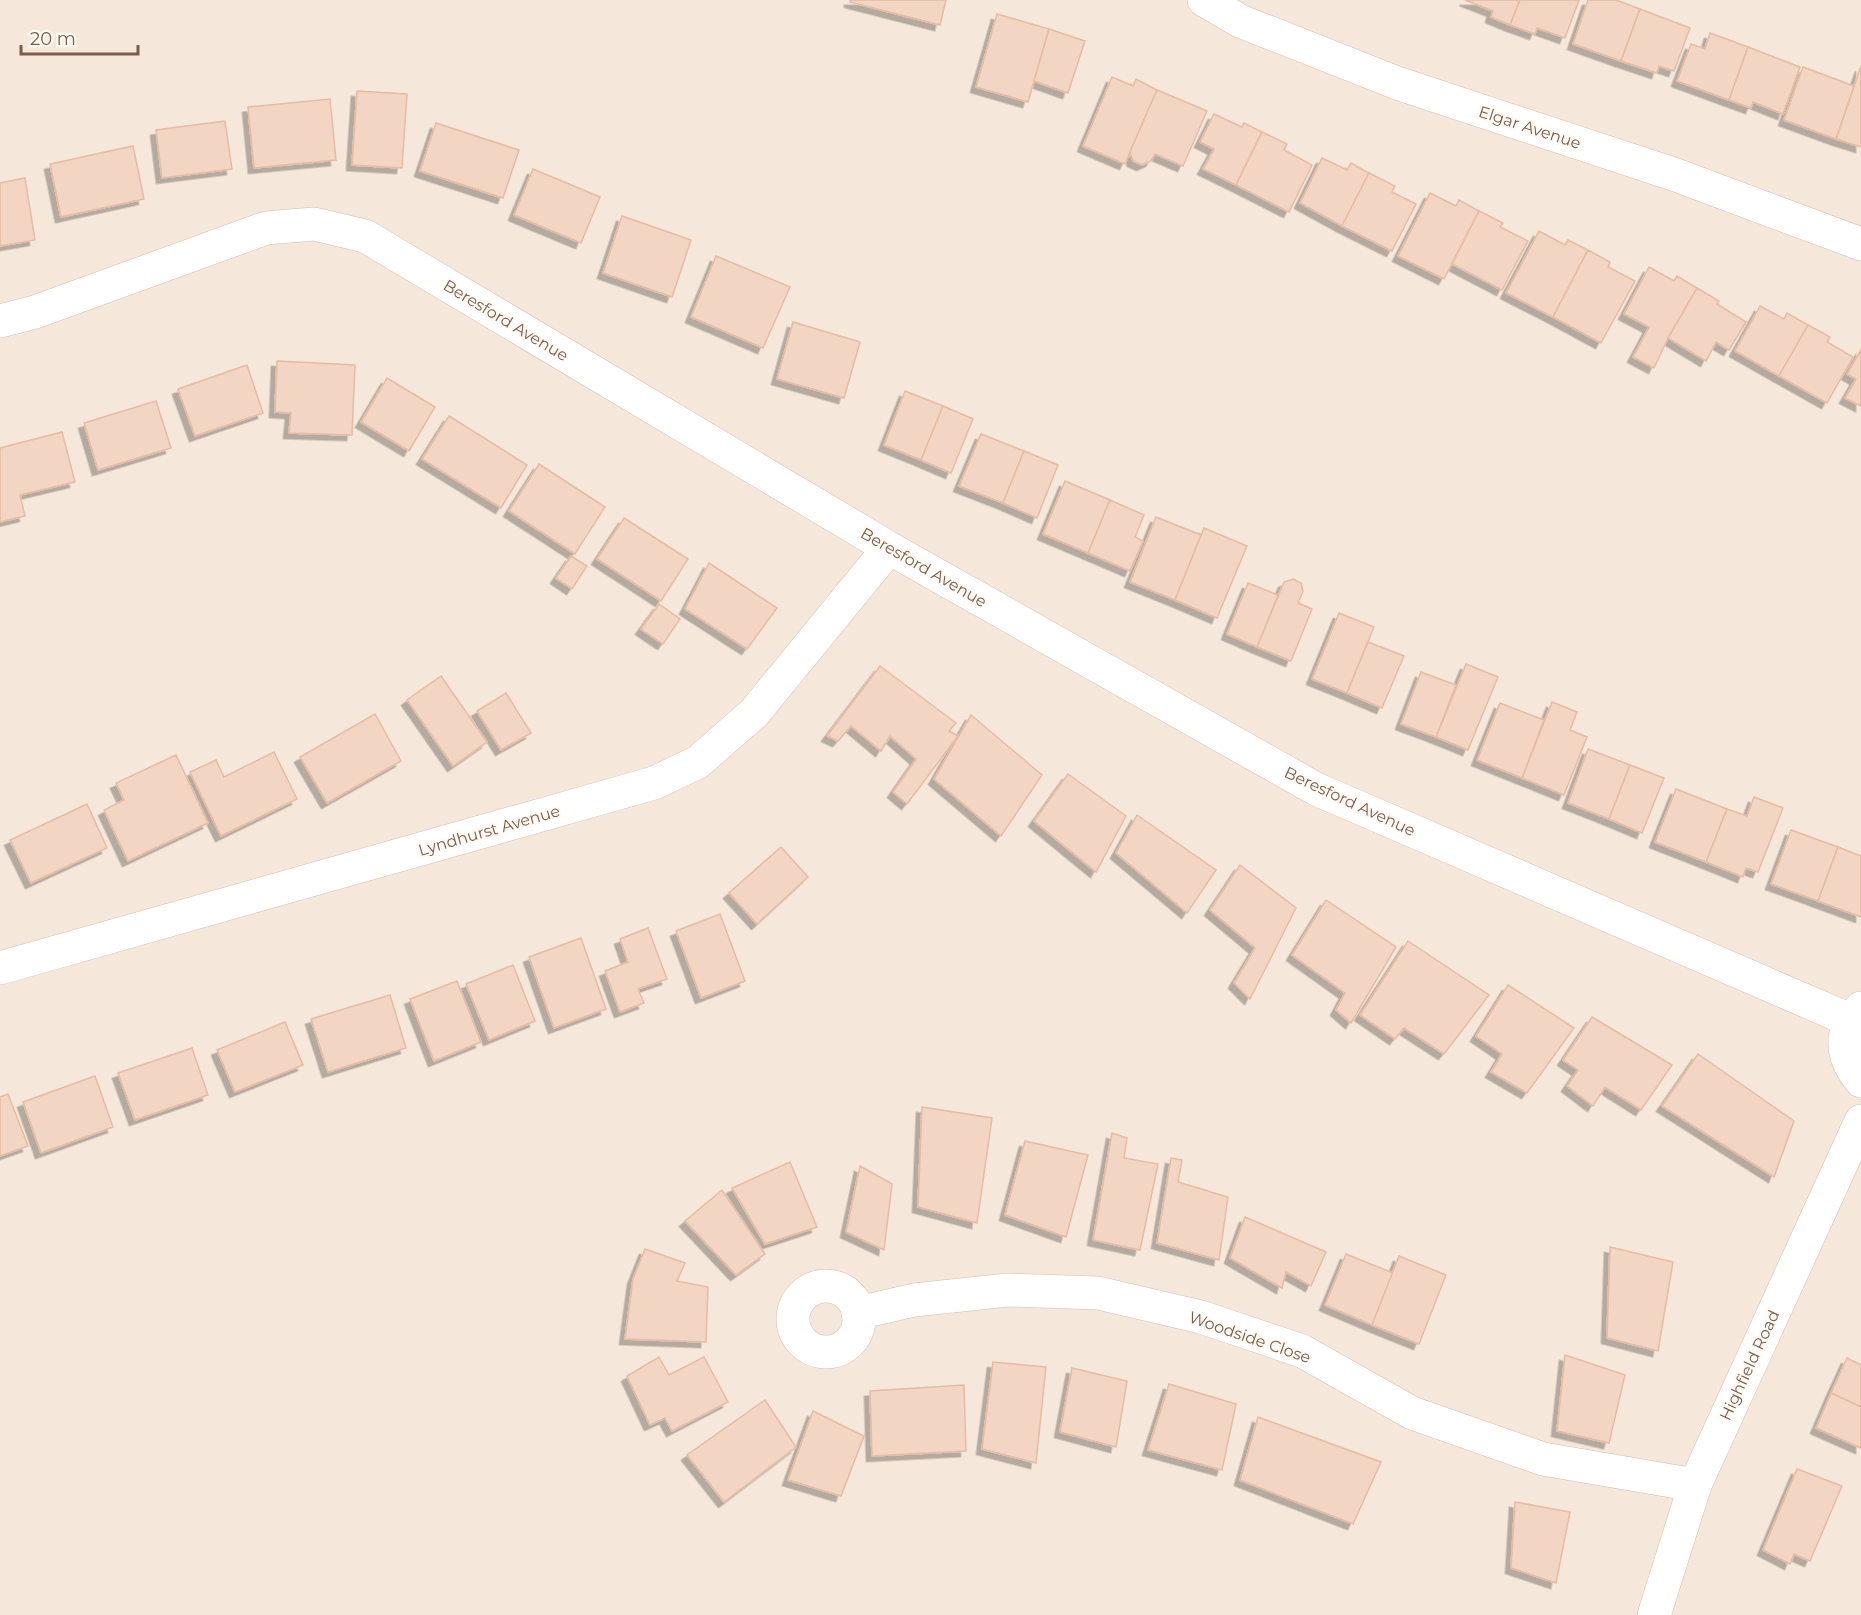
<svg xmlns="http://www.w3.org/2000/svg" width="1861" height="1615" viewBox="0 0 1861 1615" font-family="Montserrat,sans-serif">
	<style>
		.residential { fill: #f5e8da }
		.building { fill: #f3d5c3; stroke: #e6bba3; stroke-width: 1.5; filter: url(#shadow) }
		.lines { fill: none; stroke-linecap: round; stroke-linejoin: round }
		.minor-casing { stroke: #d1beb0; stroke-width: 34 }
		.minor { stroke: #fff; stroke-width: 33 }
		.labels { text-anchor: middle; stroke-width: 4.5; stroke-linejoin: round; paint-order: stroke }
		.street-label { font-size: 16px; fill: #7a5c4d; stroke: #fffaf3 }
	</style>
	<defs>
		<filter id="shadow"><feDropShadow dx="-5.5" dy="5.5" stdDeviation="0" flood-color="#0004"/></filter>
	</defs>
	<rect width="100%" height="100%" fill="#fdf6ec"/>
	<rect class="residential" x="0" y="0" width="1861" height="1615"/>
	<g class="building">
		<path d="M850,0H946L940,25L850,2Z"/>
		<path d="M1465,0H1520L1510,25L1491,17L1493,11Z"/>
		<path d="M1520,0H1579L1565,38L1537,28L1535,34L1510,25Z"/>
		<path d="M1588,0H1616L1640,9L1621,61L1573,44Z"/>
		<path d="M1640,9L1690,28L1674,71L1659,66L1657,73L1621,61Z"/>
		<path d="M997,14L1049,29L1028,102L976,87Z"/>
		<path d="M1049,29L1085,41L1068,93L1034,81Z"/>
		<path d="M1710,33L1748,47L1729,100L1677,81L1691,44L1705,49Z"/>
		<path d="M1748,47L1800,67L1783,114L1753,102L1751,108L1729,100Z"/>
		<path d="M1861,66V147L1836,139Z"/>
		<path d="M1803,67L1854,86L1836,139L1784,120Z"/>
		<path d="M1112,77L1133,86L1136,79L1157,90L1125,164L1083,146Z"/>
		<path d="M1157,90L1207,111L1183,166L1155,154L1151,161L1142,165L1133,161L1130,152Z"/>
		<path d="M357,91L407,94L402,168L352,165Z"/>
		<path d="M330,99L336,160L254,168L248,107Z"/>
		<path d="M1214,114L1242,127L1244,123L1262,132L1236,185L1203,169L1214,149L1200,142Z"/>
		<path d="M225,121L232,169L162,178L156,130Z"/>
		<path d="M436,123L519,150L503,198L420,171Z"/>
		<path d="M1262,132L1287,144L1284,150L1312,165L1289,212L1236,185Z"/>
		<path d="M133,146L144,199L61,217L50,164Z"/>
		<path d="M1322,158L1347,170L1351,163L1369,173L1342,226L1300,203Z"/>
		<path d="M533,169L600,197L581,243L514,215Z"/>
		<path d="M1369,173L1395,186L1392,192L1416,204L1392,251L1342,226Z"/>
		<path d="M25,178L35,240L0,246V183Z"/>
		<path d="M1430,193L1456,206L1459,200L1479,211L1444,279L1398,256Z"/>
		<path d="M1479,211L1503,223L1500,227L1528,241L1502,290L1452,264Z"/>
		<path d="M622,216L691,240L672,297L603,273Z"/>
		<path d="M1539,231L1565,245L1568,240L1588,250L1553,317L1506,293Z"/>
		<path d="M1588,250L1610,262L1608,267L1635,281L1601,343L1553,317Z"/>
		<path d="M716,256L790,287L763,348L691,317Z"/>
		<path d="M1649,267L1674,281L1677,276L1697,288L1668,338L1654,368L1633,357L1649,327L1624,314Z"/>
		<path d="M1697,288L1719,301L1717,304L1746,322L1729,350L1716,342L1706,361L1668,338Z"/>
		<path d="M1760,306L1784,319L1787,313L1808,325L1779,376L1735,351Z"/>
		<path d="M793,322L860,342L844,398L777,379Z"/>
		<path d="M1808,325L1830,337L1827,342L1853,357L1827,403L1779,376Z"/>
		<path d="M1861,350V406L1845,398L1856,379L1847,374Z"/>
		<path d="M277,361L355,365L352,435L289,433L291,413L275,412Z"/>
		<path d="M247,365L263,413L195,436L178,389Z"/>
		<path d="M387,378L435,407L409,451L361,422Z"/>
		<path d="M905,391L943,406L921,460L884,445Z"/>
		<path d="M156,401L171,448L98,470L84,423Z"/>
		<path d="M943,406L973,419L951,473L921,460Z"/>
		<path d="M449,416L527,465L501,508L422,459Z"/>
		<path d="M62,432L75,482L20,495L25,516L0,522V448Z"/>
		<path d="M981,434L1024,451L1003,503L959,486Z"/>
		<path d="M1024,451L1058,465L1037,518L1003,503Z"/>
		<path d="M539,464L605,507L575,554L509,511Z"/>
		<path d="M1065,481L1110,500L1088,553L1043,534Z"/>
		<path d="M1110,500L1144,515L1135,537L1143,541L1130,571L1088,553Z"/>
		<path d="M1156,517L1201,535L1175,600L1130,582Z"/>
		<path d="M624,518L688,559L661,601L597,559Z"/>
		<path d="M1204,528L1247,546L1217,618L1175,600Z"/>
		<path d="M571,556L587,566L572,589L556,578Z"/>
		<path d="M709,563L777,608L747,649L685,609Z"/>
		<path d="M1293,579L1301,583L1303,591L1298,603L1312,609L1291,661L1257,647L1284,582Z"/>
		<path d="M1248,583L1278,595L1257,647L1227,634Z"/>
		<path d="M659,604L680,619L663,644L641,629Z"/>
		<path d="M1339,613L1374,627L1347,693L1312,679Z"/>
		<path d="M1368,642L1404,656L1382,708L1347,693Z"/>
		<path d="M1466,664L1498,677L1468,750L1436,737Z"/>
		<path d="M880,666L956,723L949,731L958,736L907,804L893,792L916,759L890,736L881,751L851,726L838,741L827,736Z"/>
		<path d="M1421,672L1456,685L1436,737L1401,724Z"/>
		<path d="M441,676L487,742L453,766L407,700Z"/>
		<path d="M506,693L531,733L501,750L477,711Z"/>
		<path d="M1552,702L1577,712L1570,730L1587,737L1564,795L1522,778Z"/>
		<path d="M1500,703L1544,720L1522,778L1477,760Z"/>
		<path d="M375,714L401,761L327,803L300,757Z"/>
		<path d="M971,715L1042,775L1001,836L934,779Z"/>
		<path d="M1588,749L1630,765L1609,819L1568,803Z"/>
		<path d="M274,752L297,799L221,836L190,772L216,760L224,777Z"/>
		<path d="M176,755L208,823L128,861L104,810L124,800L116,783Z"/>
		<path d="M1630,765L1664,778L1642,833L1609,819Z"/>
		<path d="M1068,774L1126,816L1096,872L1034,821Z"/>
		<path d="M1676,789L1727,809L1706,862L1655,842Z"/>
		<path d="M1754,797L1783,808L1758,872L1746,868L1743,877L1706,862L1727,809L1747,816Z"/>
		<path d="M87,804L107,848L31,883L10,840Z"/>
		<path d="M1137,815L1216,870L1187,913L1116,853Z"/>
		<path d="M1791,830L1838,847L1818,901L1771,884Z"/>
		<path d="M781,847L808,877L757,924L729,893Z"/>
		<path d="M1838,847L1861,856V917L1818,901Z"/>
		<path d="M1240,865L1296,908L1250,999L1234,983L1255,948L1210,910Z"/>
		<path d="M1326,900L1396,947L1351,1023L1336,1010L1345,993L1292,955Z"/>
		<path d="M720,914L745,981L701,998L676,931Z"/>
		<path d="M648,928L667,979L638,989L644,1003L620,1012L605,971L628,962L620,939Z"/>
		<path d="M581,938L606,1009L554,1028L529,957Z"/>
		<path d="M1408,941L1489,995L1444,1054L1404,1028L1395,1039L1360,1015Z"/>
		<path d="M513,965L535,1021L489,1040L466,984Z"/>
		<path d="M457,981L481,1042L434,1061L410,999Z"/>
		<path d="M1508,985L1574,1028L1527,1093L1491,1072L1502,1054L1476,1036Z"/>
		<path d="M390,995L406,1048L328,1072L311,1019Z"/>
		<path d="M1592,1017L1672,1065L1641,1110L1605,1087L1593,1106L1567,1086L1578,1070L1563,1060Z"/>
		<path d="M285,1022L303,1065L235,1092L217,1050Z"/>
		<path d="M192,1048L208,1095L135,1120L118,1073Z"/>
		<path d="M1698,1054L1794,1121L1774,1177L1662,1106Z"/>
		<path d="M95,1076L113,1127L41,1153L23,1102Z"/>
		<path d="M8,1094L28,1146L0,1156V1097Z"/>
		<path d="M922,1107L992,1118L977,1223L918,1207Z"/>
		<path d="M1112,1133L1127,1138L1124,1158L1158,1164L1140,1250L1093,1240Z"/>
		<path d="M1025,1141L1088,1155L1066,1237L1005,1215Z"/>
		<path d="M1171,1158L1182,1160L1178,1182L1228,1197L1219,1260L1157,1243Z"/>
		<path d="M790,1162L817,1227L765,1244L732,1188Z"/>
		<path d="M860,1166L892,1184L884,1250L846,1232Z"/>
		<path d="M722,1190L765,1254L736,1275L685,1221Z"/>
		<path d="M1245,1217L1326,1252L1311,1286L1286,1272L1282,1288L1230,1258Z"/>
		<path d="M1610,1247L1673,1262L1658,1351L1607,1338Z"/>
		<path d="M645,1249L685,1263L677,1281L708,1287L706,1342L625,1339L633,1279Z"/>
		<path d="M1346,1254L1393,1273L1372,1325L1325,1305Z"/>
		<path d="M1399,1256L1446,1275L1419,1344L1372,1325Z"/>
		<path d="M1565,1355L1625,1375L1609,1443L1557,1431Z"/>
		<path d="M659,1357L669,1375L704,1357L728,1402L672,1431L665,1418L650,1425L627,1376Z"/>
		<path d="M1847,1358L1861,1365V1407L1831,1393Z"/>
		<path d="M993,1362L1046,1367L1036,1463L982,1449Z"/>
		<path d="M1072,1368L1127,1381L1116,1447L1060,1432Z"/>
		<path d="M1169,1384L1236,1404L1222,1470L1148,1450Z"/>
		<path d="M964,1385L966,1451L872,1456L870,1391Z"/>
		<path d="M1831,1393L1861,1407V1448L1816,1428Z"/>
		<path d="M765,1400L796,1447L724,1502L687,1455Z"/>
		<path d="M813,1411L864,1436L841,1496L788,1480Z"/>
		<path d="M1258,1417L1381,1462L1353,1524L1240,1480Z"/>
		<path d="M1797,1469L1842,1486L1810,1561L1794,1554L1790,1564L1763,1550Z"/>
		<path d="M1515,1502L1570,1512L1556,1583L1511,1568Z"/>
	</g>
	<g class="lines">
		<g class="minor-casing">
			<g id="minor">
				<path d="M1204,0L1240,21L1397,83L1676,175L1861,244"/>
				<path d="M0,321L35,312L266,228L314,224L365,236L889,548L1316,789L1850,1020"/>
				<path d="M0,968L654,783L698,762L754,713L889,548"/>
				<path d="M1861,1008C1838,1031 1841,1057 1861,1081"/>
				<circle cx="826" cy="1319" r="33"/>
				<path d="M858,1313L914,1300L1008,1290L1098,1293L1201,1317L1302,1351L1412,1413L1543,1459L1695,1485"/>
				<path d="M1654,1615L1695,1485L1861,1121"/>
			</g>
		</g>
		<use href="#minor" class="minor"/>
	</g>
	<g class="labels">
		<g class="street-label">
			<text transform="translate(1530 127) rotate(18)" y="6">Elgar Avenue</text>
			<text transform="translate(506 320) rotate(31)" y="6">Beresford Avenue</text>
			<text transform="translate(924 567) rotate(30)" y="6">Beresford Avenue</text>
			<text transform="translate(1350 801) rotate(25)" y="6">Beresford Avenue</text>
			<text transform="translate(489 830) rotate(-16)" y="6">Lyndhurst Avenue</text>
			<text transform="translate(1250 1337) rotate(19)" y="6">Woodside Close</text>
			<text transform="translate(1749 1365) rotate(-65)" y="6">Highfield Road</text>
		</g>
	</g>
	<path d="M21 45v9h117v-9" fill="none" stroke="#7a5c4d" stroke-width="3"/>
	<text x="30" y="45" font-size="18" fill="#7a5c4d" stroke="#fffaf3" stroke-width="4.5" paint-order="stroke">20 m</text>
</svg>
